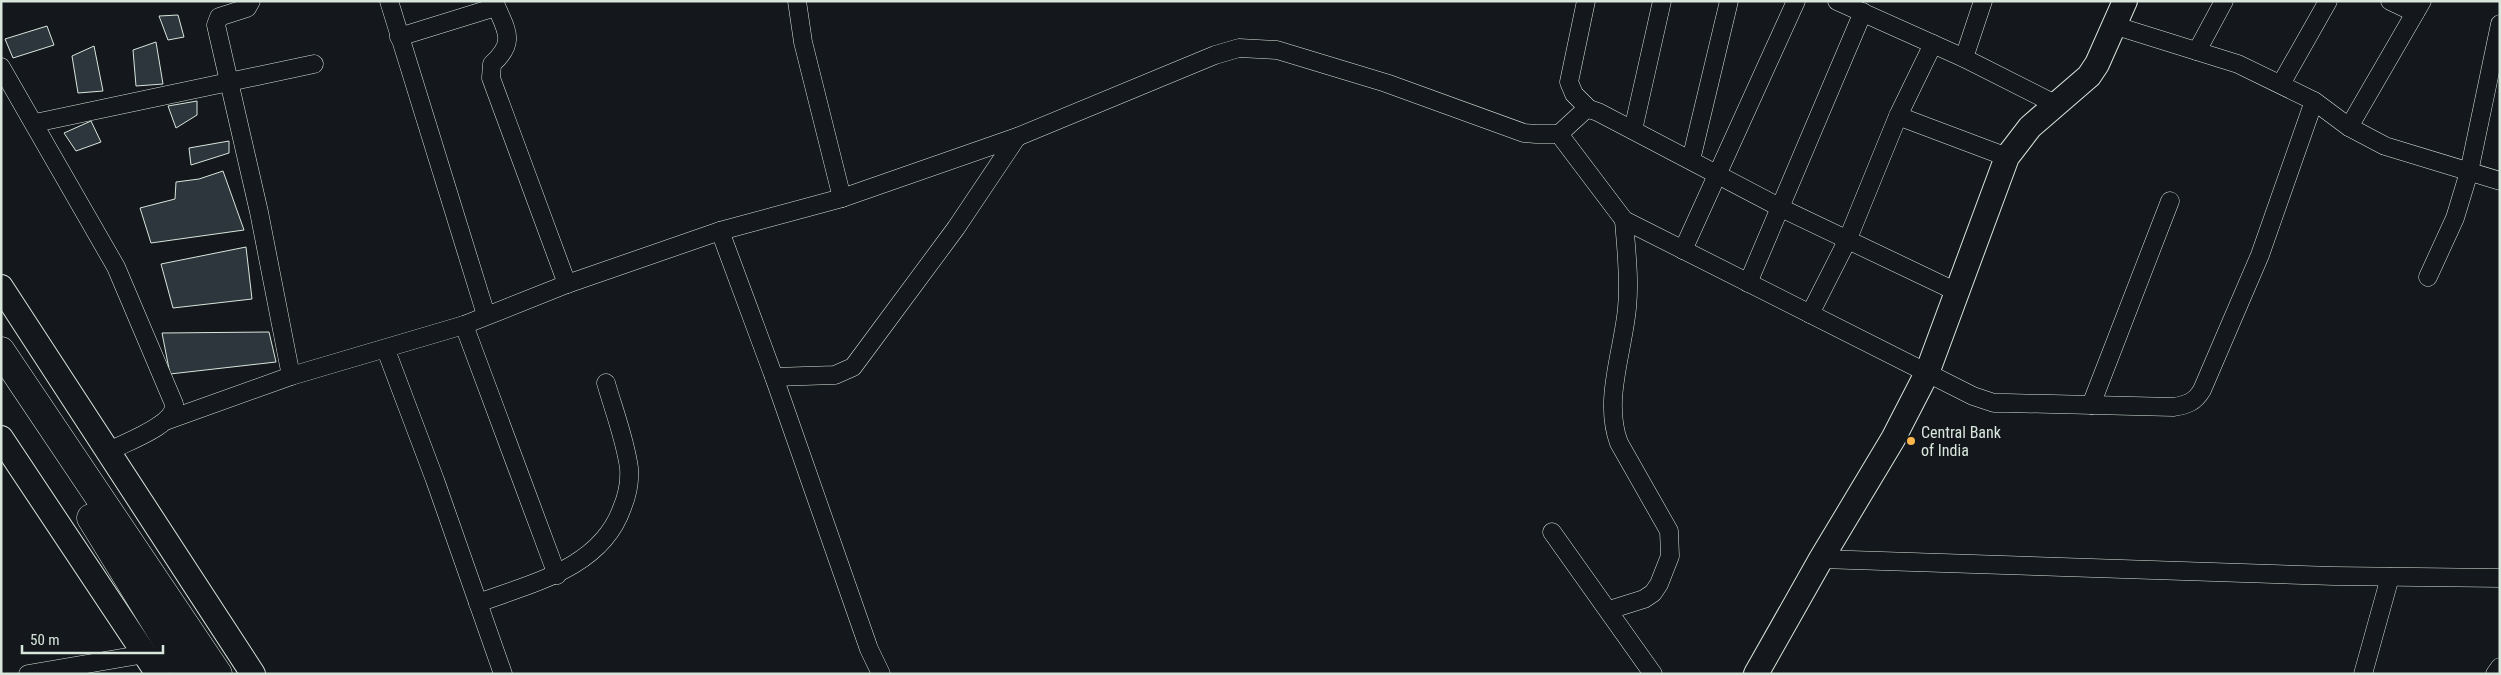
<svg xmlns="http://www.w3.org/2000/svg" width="2501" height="675" viewBox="0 0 2501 675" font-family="'Roboto Condensed',sans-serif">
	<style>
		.building { fill: #2c363c; stroke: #d8e6dc }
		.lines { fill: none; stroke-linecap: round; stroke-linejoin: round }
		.street-casing { stroke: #d8e6dc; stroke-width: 19 }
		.secondary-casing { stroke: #d8e6dc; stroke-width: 26 }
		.primary-casing { stroke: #d8e6dc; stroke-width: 29 }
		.street { stroke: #14181c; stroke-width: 18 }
		.secondary { stroke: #14181c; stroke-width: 24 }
		.primary { stroke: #14181c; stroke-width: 28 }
		.poi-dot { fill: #ffb74d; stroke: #14181c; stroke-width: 2 }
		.labels { text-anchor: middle; stroke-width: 4; stroke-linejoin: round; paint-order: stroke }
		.poi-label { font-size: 16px; fill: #d8e6dc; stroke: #14181c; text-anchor: start }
	</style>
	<rect width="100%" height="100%" fill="#14181c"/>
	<g class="building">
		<path d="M178,15L184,37L168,40L159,16Z"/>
		<path d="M47,26L54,45L13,58L5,39Z"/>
		<path d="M156,42L163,84L136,86L133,50Z"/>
		<path d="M94,46L103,91L78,93L72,56Z"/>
		<path d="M197,101V115L176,128L168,106Z"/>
		<path d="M91,121L101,142L76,151L64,133Z"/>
		<path d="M229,141V153L191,165L189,148Z"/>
		<path d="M223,171L244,230L151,243L140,208L175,199L176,182L199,179Z"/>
		<path d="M246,247L252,299L173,308L161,264Z"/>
		<path d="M269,332L276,362L170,374L162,333Z"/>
	</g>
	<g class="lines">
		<g class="street-casing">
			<g id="street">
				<path d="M251,1L247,8L219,17L216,25L259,212L291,376"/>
				<path d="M389,1L486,315"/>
				<path d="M494,1C505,29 518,41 492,64L491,78L567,284"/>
				<path d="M797,1L803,42L842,198"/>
				<path d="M1586,1L1569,82L1574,94L1589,109"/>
				<path d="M1837,1L1964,58L2057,105"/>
				<path d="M2390,1L2415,13"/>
				<path d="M399,37L496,7"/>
				<path d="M2197,51L2224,1"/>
				<path d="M1964,58L1983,1"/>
				<path d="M1,67L116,267L174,404C176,425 126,442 109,451"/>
				<path d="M2281,84L2328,1"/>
				<path d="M2314,101L2349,127L2385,146L2500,181"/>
				<path d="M1898,116L2007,157"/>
				<path d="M35,123L314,64"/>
				<path d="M2349,127L2422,1"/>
				<path d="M1633,130L1662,1"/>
				<path d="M1559,134L1624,220L1973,396L1994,403H2008L2173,407C2187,405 2195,402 2202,390L2260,255L2314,101L2238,64L2113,25"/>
				<path d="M1691,160L1729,1"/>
				<path d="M720,231L774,377L869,649L881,674"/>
				<path d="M1683,250L1796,1"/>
				<path d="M2428,277L2455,218L2469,172L2500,24"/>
				<path d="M1748,283L1863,12"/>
				<path d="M1810,314L1847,241L1898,116L1933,44"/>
				<path d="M464,325L557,575"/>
				<path d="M386,350L435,480L503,674"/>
				<path d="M774,377L835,375L853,367L956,228L1017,137"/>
				<path d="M2091,405L2170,201"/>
				<path d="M168,420L291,376L464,325L567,284L720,231L842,198L1017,137L1215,55L1239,48L1277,50L1386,83L1524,133L1536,134H1559L1584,111L1589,109L1598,112L1781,208L1957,292"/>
				<path d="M1552,532L1653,674"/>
				<path d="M1821,559L2334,576L2500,578"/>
				<path d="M478,603C532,583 601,568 622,508C627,496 630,481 629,468C625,439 614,411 606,383"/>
				<path d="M1609,610L1644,599L1653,593L1659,584L1670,556L1669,531L1619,443C1603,401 1623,352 1627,308C1630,279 1626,249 1624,220"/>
				<path d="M28,674L145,654"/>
				<path d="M2363,674L2390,577"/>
				<path d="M2495,674L2500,667"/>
			</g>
		</g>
		<g class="secondary-casing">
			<g id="secondary">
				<path d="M1,287L253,674"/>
				<path d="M1,438L158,674"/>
				<path d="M1756,674L1821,559L1893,439L1927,373L2007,157L2030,127L2089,76L2097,64L2125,1"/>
			</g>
		</g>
		<g class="primary-casing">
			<g id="primary">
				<path d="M1,351L218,674"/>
				<path d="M91,518L187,674"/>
			</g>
		</g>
		<use href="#street" class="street"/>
		<use href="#secondary" class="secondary"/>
		<use href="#primary" class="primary"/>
	</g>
	<circle class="poi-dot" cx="1911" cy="441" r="5"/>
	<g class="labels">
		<g class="poi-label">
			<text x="1921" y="438">Central Bank<tspan x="1921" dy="18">of India</tspan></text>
		</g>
	</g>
	<rect width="2501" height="675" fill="none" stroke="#d8e6dc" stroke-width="5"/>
	<path d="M22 645v8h141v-8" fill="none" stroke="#d8e6dc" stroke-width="2.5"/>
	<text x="30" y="645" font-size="15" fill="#d8e6dc" stroke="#14181c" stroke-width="4" paint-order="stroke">50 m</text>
</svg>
